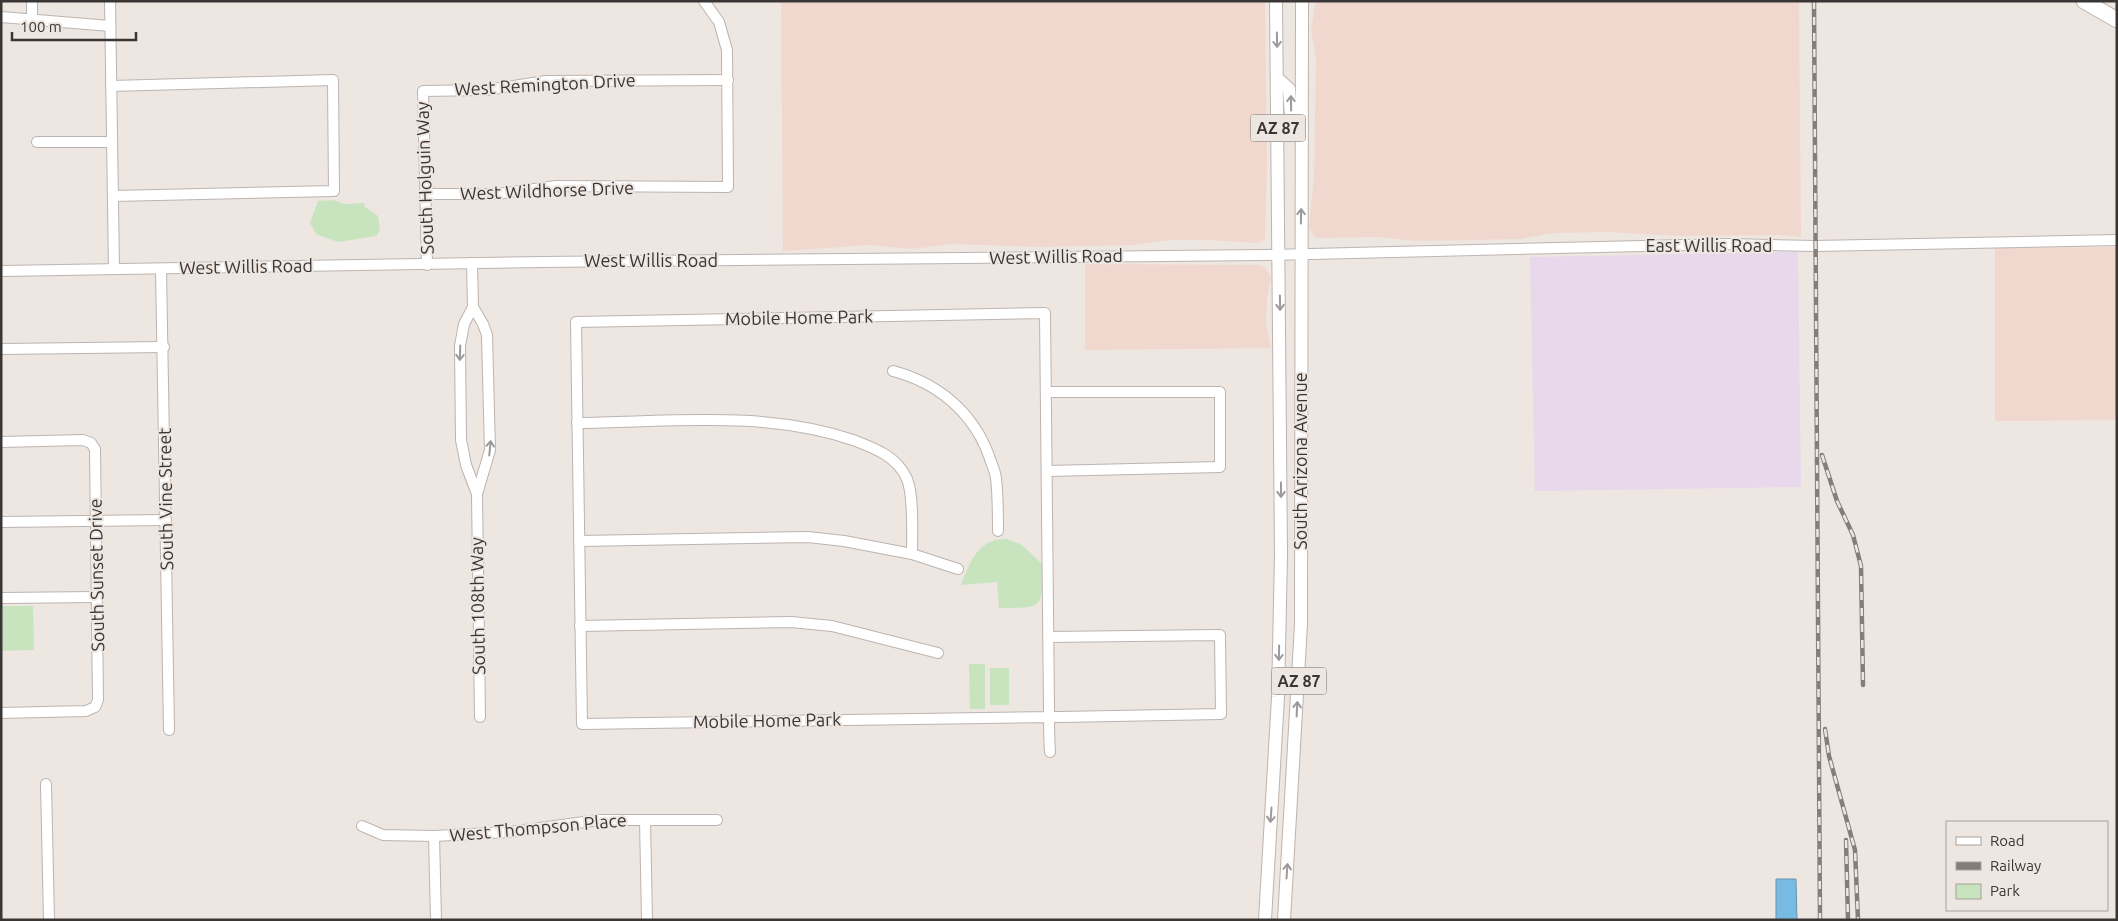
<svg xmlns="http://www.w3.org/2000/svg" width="2118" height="921" viewBox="0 0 2118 921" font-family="Ubuntu,sans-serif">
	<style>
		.commercial { fill: #f0d8ce }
		.industrial { fill: #e7d8eb }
		.green { fill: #c8e4bf }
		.water { fill: #78bbe2; stroke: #6593ae }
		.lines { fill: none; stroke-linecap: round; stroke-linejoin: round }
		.minor-casing { stroke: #bcb4b0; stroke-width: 12 }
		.major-casing { stroke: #bcb4b0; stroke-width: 14 }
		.highway-casing { stroke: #bcb4b0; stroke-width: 17 }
		.minor { stroke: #fff; stroke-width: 10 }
		.major { stroke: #fff; stroke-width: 12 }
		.highway { stroke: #fff; stroke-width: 15 }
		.rail-casing { stroke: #847e7b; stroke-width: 4.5 }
		.rail { stroke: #eee6e1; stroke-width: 2.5; stroke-dasharray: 8; stroke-linecap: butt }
		.oneway { stroke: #9c9a9a }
		.labels { text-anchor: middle; stroke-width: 4; stroke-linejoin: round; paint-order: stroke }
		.shield { fill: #eee6e1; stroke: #706b69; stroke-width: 1 }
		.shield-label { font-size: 16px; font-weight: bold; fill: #3a3635 }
		.street-label { font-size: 18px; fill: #3a3635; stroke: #eee6e1 }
	</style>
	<rect width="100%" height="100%" fill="#eee6e1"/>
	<g class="commercial">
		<path d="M781,1H1265L1267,166L1265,239L1257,243L1209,240H1170L1133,245L1041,247L952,244L913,249L870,245L783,251Z"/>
		<path d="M1316,1H1799L1801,237L1782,235L1680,236L1608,232L1554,233L1520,239L1416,241L1378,237L1316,238L1309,228L1314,176L1316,57L1311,30Z"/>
		<path d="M2117,247V420L1995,421V248Z"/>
		<path d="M1085,264L1259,265L1265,268L1271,277L1267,298L1266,325L1271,348L1085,350Z"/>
	</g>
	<path class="industrial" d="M1798,252L1801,487L1535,491L1530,257Z"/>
	<g class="green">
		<path d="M334,200L344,204L364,203L365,207L378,216L380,230L376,236L338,242L316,234L310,223L318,201Z"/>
		<path d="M1007,539L1022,545L1042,564C1043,609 1043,608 999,608L997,582L961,585C970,562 978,538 1007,539Z"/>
		<path d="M1,606H33L34,650L1,651Z"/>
		<path d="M969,664H985V709H970Z"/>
		<rect x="990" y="668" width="19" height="37"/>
	</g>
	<path class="water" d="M1776,879H1796L1797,920H1776Z"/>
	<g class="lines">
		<g class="minor-casing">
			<g id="minor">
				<path d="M32,1V19"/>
				<path d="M110,1L114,269"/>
				<path d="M1,17L110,26"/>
				<path d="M111,86L333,80L334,191L113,196"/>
				<path d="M37,142H112"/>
				<path d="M427,194H497L556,186L728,187L727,50L719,22L704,1"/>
				<path d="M472,263L473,307L464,324L460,346L461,440L466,465L477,494"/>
				<path d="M427,265L423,91L487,90L546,81L728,80"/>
				<path d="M161,269L169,730"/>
				<path d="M1,271L542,262L1265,255L1729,244L1815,246L2117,240"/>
				<path d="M473,307L483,324L487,335L490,450L477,494L480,717"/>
				<path d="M1,349L164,347"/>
				<path d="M893,371C938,383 973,412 989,456C991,463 995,470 996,478C998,495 998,514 998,531"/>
				<path d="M1046,392H1220V467L1047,471"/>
				<path d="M577,423C670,422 764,410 853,440C874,448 897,456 907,479C914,496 912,535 912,554"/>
				<path d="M1,442L83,440L91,443L95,449L98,700L95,707L86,711L1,713"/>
				<path d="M1,522L166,520"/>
				<path d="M579,541L808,537L844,541L912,554L958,569"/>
				<path d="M1,598L97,597"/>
				<path d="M580,626L791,622L832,626L938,653"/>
				<path d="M1048,637L1220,635L1221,714L1060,717H1049L582,724L576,322L1045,313L1049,708C1049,723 1049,738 1050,752"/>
				<path d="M46,784L49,920"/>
				<path d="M645,820L647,920"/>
				<path d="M362,826L383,835L434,836L510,832L599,820H717"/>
				<path d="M434,836L436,920"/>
			</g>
		</g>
		<g class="major-casing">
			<g id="major">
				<path d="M1277,78L1289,89L1291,117L1302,129"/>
				<path d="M1265,920L1278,697L1281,554L1276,1"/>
				<path d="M1284,920L1301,624L1302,1"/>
			</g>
		</g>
		<g class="highway-casing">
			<path id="highway" d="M2084,1L2117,20"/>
		</g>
		<use href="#minor" class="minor"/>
		<use href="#major" class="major"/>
		<use href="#highway" class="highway"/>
		<g class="rail-casing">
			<g id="rail">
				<path d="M1814,1L1820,920"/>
				<path d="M1822,455L1837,501L1853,535L1861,566L1863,685"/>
				<path d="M1825,729L1829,756L1855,850L1858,920"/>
				<path d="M1846,840L1848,920"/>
			</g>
		</g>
		<use href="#rail" class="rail"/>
	</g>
	<defs><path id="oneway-shaft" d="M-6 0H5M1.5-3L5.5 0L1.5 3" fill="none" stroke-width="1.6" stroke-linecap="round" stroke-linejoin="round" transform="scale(1.25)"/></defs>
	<g class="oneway">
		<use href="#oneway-shaft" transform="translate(1277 40) rotate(89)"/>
		<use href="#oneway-shaft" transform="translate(1291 103) rotate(-91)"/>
		<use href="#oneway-shaft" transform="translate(1301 216) rotate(-89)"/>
		<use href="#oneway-shaft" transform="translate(1280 303) rotate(89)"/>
		<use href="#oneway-shaft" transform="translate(460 353) rotate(92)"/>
		<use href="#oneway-shaft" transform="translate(490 448) rotate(-84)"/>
		<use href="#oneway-shaft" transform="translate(1281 490) rotate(90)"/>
		<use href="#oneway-shaft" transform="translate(1279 653) rotate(91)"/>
		<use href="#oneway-shaft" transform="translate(1297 709) rotate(-87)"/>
		<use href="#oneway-shaft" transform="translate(1271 815) rotate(94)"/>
		<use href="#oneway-shaft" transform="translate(1287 871) rotate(-86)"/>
	</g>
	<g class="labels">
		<g class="shield">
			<rect x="1250.5" y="114.5" width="55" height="27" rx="4"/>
			<rect x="1271.5" y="667.5" width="55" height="27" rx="4"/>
		</g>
		<g class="shield-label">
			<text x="1278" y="134">AZ 87</text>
			<text x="1299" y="687">AZ 87</text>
		</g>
		<g class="street-label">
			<text transform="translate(545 85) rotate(-3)" y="6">West Remington Drive</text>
			<text transform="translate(425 178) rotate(-92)" y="6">South Holguin Way</text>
			<text transform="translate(547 191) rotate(-2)" y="6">West Wildhorse Drive</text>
			<text x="1709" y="252">East Willis Road</text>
			<text transform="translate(1056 257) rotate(-1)" y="6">West Willis Road</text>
			<text x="651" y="267">West Willis Road</text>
			<text transform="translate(246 267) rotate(-1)" y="6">West Willis Road</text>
			<text transform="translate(799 318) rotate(-1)" y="6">Mobile Home Park</text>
			<text transform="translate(1301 461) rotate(-90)" y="6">South Arizona Avenue</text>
			<text transform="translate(166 499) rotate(-91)" y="6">South Vine Street</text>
			<text transform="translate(97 575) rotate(-91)" y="6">South Sunset Drive</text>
			<text transform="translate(478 606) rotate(-91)" y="6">South 108th Way</text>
			<text transform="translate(767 721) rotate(-1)" y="6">Mobile Home Park</text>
			<text transform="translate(538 828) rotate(-5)" y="6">West Thompson Place</text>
		</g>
	</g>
	<rect width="2118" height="921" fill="none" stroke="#3a3635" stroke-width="5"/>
	<rect x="1946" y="821" width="162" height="90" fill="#eee6e1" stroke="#a6a09c"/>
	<rect x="1956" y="837" width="25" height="8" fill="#ffffff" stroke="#a6a09c"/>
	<text x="1990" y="846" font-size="15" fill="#3a3635">Road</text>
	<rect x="1956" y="862" width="25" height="8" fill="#847e7b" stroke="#a6a09c"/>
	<text x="1990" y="871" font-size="15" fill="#3a3635">Railway</text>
	<rect x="1956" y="884" width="25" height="15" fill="#c8e4bf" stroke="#a6a09c"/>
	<text x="1990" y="896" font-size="15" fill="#3a3635">Park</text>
	<path d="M12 32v8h124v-8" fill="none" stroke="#3a3635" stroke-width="2.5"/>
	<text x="20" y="32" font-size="15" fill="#3a3635" stroke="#eee6e1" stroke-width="4" paint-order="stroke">100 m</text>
</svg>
